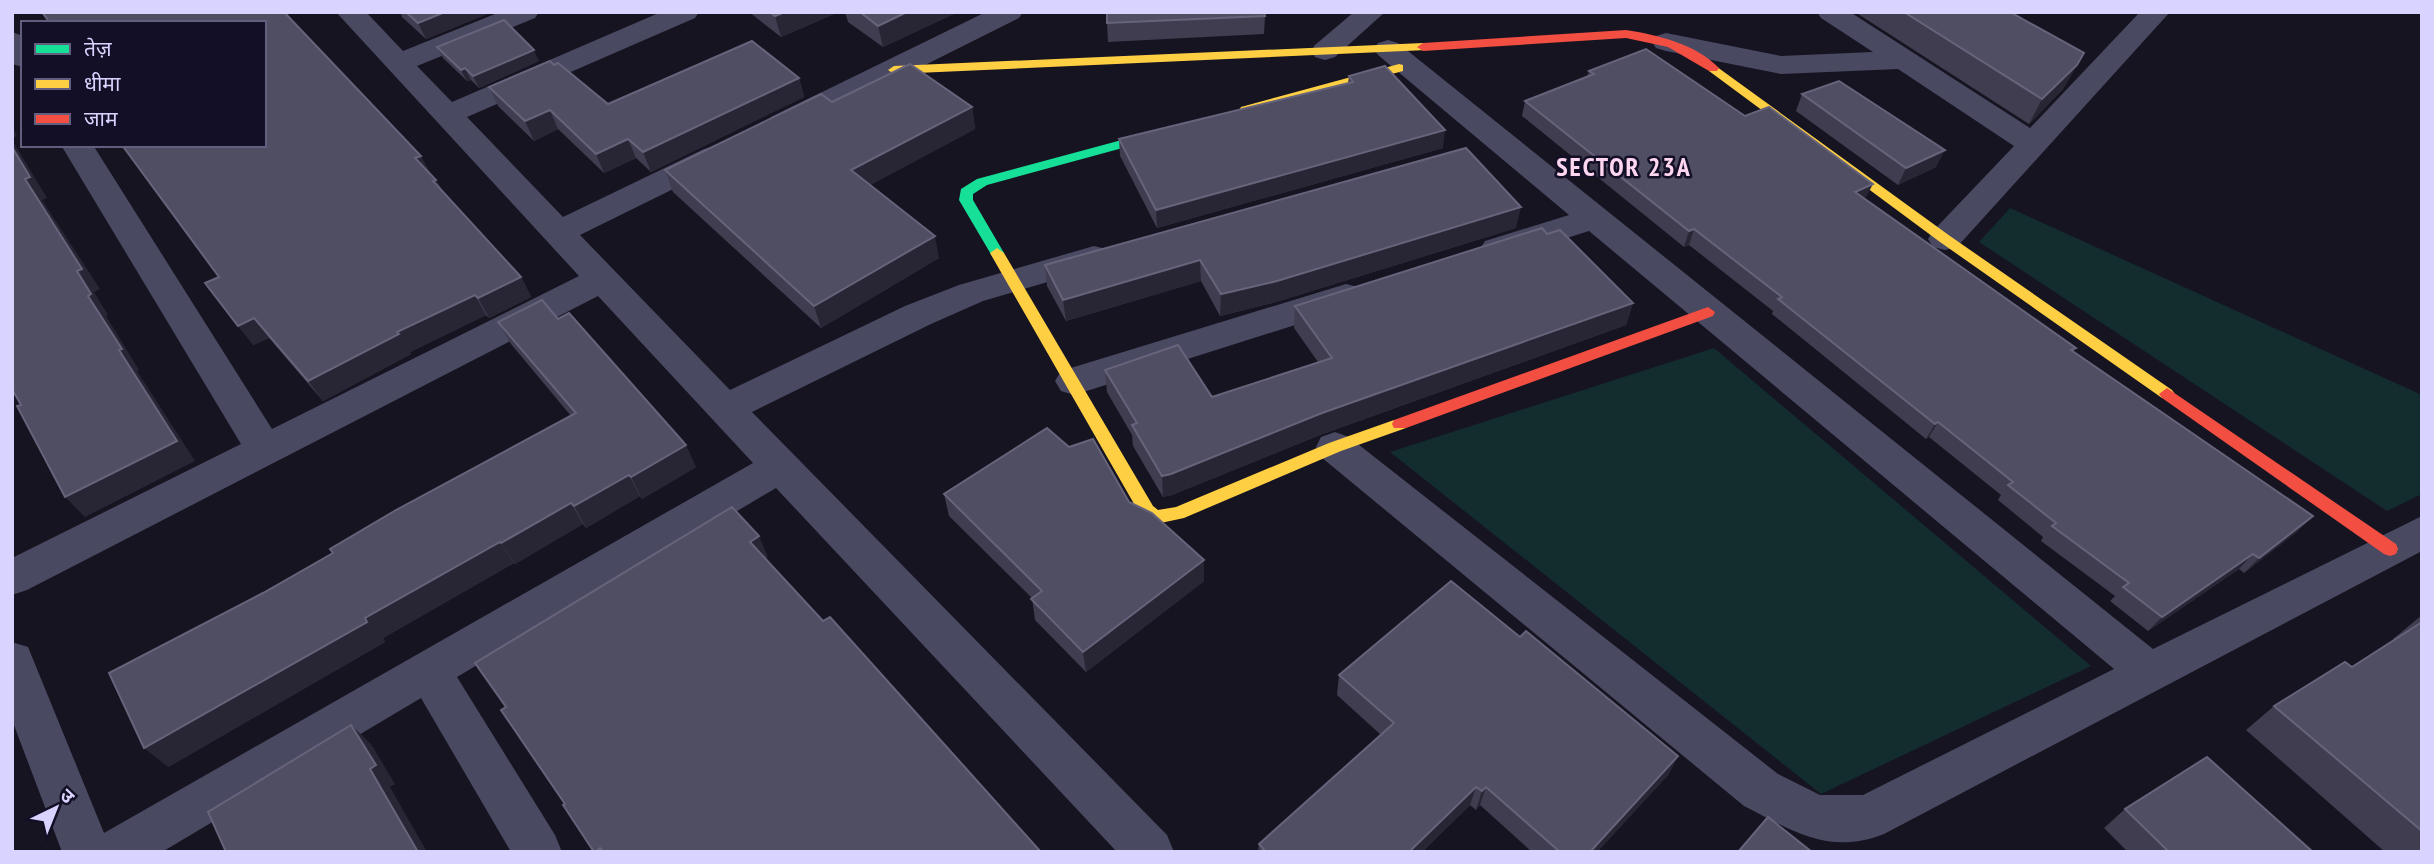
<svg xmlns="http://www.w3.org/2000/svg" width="2434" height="864" viewBox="0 0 2434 864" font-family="'PT Sans Narrow','Noto Sans Devanagari',sans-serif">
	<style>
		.green { fill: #132c2d }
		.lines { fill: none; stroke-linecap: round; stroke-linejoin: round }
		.street { fill: #4a4962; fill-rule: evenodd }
		.fast { fill: #16e098; fill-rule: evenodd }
		.slow { fill: #ffcf43; fill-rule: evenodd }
		.jam { fill: #f24e42; fill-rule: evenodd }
		.wall { fill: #403d50 }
		.shaded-wall { fill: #282635 }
		.building { fill: #504e63; stroke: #66637b; stroke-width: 2 }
		.labels { text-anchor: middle; stroke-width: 5; stroke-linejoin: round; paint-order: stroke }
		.district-label { font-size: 26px; font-weight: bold; letter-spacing: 2px; fill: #ffd6f0; stroke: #130f26 }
	</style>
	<rect width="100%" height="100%" fill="#161421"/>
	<g class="green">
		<path d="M2010,208L2422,395V494L2387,511L1979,242Z"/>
		<path d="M1714,348L2091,666L1821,794L1390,452Z"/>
	</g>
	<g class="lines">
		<g class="street">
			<path d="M336,12H366L403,51L500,12H539L535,18L417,66L452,102L661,12H699L695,18L467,117L563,217L704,149L715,146L726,149L731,156L726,163L580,235L730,390L905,306L959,285L1094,246L1106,249L1111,257L1106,265L983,301L931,324L752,412L1167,835L1174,852H1117L776,488L457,677L555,835L562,852H511L421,698L162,852H62L12,720V642L28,647L104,833L753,463L598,296L27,590L12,595V558L241,444L61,145H93L272,429L579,276Z"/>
			<path d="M986,12H1023L1019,18L793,131L782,133L771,131L767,124L771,117Z"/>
			<path d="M1354,12H1385L1335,57L1325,60L1315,57L1311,51L1315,45Z"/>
			<path d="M1817,12H1850L2030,128L2140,12H2170L1957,247L1945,250L1933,247L1928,239L1933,231L2014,146L1898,69L1781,74L1666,51L1656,48L1652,42L1656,36L1666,33L1781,56L1873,52L1821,18Z"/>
			<path d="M12,32L23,36V67L12,64Z"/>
			<path d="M1388,40L1398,43L2153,649L2422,516V551L1884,834C1829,856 1792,830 1744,806L1321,457L1316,447L1321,437L1335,432L1349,437L1778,774L1820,795H1863L2114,669L1589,231L1497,260L1485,257L1480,249L1485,241L1569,215L1378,55L1374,49L1378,43Z"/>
			<path d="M1346,284L1358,287L1364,296L1358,305L1074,395L1061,391L1055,381L1061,371Z"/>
		</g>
		<path class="fast" d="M1170,127L1174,128V134L987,185L973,194V200L1004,253L1002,256H992L959,200L961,189L977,179Z"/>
		<g class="slow">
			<path d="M1423,43L1427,44V50L894,74L888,70L894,66Z"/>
			<path d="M1399,64L1403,65V71L1245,114L1239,110L1241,107Z"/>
			<path d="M1713,64L1950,236L2172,390L2175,394L2172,398H2162L1940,242L1709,71V65Z"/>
			<path d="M997,248L1004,253L1153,506L1158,510L1176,507L1329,443L1394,420H1406L1408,424L1406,428L1341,451L1184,518L1156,524L1141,516L990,253Z"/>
		</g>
		<g class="jam">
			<path d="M1626,30C1658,35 1696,44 1719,68L1717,71H1709L1668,47L1626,38L1423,51L1417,47L1423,43Z"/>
			<path d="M1708,307L1715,312L1713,316L1406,428H1394L1392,424L1394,420Z"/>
			<path d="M2167,388L2396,544L2398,549L2396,554L2390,556L2384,554L2162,398L2159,394Z"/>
		</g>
	</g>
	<g class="wall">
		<path d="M400,12H492L426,39L402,17Z"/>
		<path d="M749,12H833L834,14L781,37Z"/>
		<path d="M845,12H958L883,47L848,22Z"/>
		<path d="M1855,12H2010L2084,53L2063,89L2029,124Z"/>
		<path d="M1265,16L1264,34L1108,42L1107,23Z"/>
		<path d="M437,47L539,61L479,88L471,80L467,81L443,58Z"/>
		<path d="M554,65L608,104L799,78L804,97L651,172L636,158L604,173L558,129L534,141L498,106L489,87Z"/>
		<path d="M1589,71L1865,200L2076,348L2073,352L2298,531L2244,573L2239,569L2148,631L2110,601L2115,596L2041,541L2043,537L1998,500L2001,495L1929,437L1926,439L1772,314L1773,311L1689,245L1684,247L1522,116L1525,101L1587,77Z"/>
		<path d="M1349,76L1443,148L1157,228L1120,156L1119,139L1348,83Z"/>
		<path d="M1802,94L1936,167L1898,185L1796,111Z"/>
		<path d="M832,102L972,107L975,129L870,185L939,258L821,328L673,192L665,170Z"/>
		<path d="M432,176L436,180L444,193L521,277L531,297L489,318L486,315L410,352L411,354L323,401L269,338L253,345L219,277Z"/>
		<path d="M1516,228L1276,302L1220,316L1201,281L1066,321L1047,286L1045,265Z"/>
		<path d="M1547,234L1633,303L1626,325L1320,435L1172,495L1163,497L1133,446L1132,435L1107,392L1105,370L1212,397L1318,362L1294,328L1295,306Z"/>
		<path d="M558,319L696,467L642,499L640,496L586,528L583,524L515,564L514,563L383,638L385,642L168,767L263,593L571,416L511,344L498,322Z"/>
		<path d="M944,494L1129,502L1204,581L1086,672L1035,620L1032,598L949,516Z"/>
		<path d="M2422,615V852H2385L2246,730L2274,706L2352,667L2394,640L2393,639Z"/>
		<path d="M1520,637L1678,756L1668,775L1597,852H1532L1480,805L1476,810L1470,805L1422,852H1258L1259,844L1381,735L1337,695L1339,675Z"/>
		<path d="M2125,809L2313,852H2128L2104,828Z"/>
	</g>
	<g class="shaded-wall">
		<path d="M445,12H492L426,39L418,23Z"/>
		<path d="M785,12H833L834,14L781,37L775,16Z"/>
		<path d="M907,12H958L883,47L878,26Z"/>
		<path d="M534,50L539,61L479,88L473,76Z"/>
		<path d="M2084,53L2063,89L2029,124L2042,99Z"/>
		<path d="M465,68L471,80L467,81L461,70Z"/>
		<path d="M799,78L804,97L651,172L643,152Z"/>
		<path d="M972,107L975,129L857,192L851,170Z"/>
		<path d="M550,110L558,129L534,141L525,121Z"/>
		<path d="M12,127L17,136L12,138Z"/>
		<path d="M1445,130L1443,148L1157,228L1156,210Z"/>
		<path d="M628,139L636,158L604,173L596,154Z"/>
		<path d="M12,140L47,198L42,200L100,289L94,292L108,315L106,316L139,370L137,371L195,461L85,517L65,497L119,350L88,296L77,271L25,179L12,147Z"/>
		<path d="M1945,150L1936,167L1898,185L1906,168Z"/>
		<path d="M421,156L432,176L415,158Z"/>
		<path d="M436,180L447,200L433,181Z"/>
		<path d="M1873,184L1865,199L1855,192Z"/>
		<path d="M1521,207L1516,228L1276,302L1220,316L1221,294Z"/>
		<path d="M1694,229L1689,245L1684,247L1689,231Z"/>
		<path d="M935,236L939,258L821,328L814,306Z"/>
		<path d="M1200,260L1201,281L1066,321L1063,300Z"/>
		<path d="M521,277L531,297L489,318L478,298Z"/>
		<path d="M475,295L486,315L410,352L411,354L323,401L308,381L397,332Z"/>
		<path d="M1633,303L1626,325L1320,435L1172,495L1163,497L1162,476L1322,413Z"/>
		<path d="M254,318L269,338L253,345L238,326Z"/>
		<path d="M1938,422L1929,437L1926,439L1935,424Z"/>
		<path d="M686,445L696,467L642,499L631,477Z"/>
		<path d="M629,475L640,496L586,528L574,506Z"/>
		<path d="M571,503L583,524L515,564L501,543Z"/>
		<path d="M2313,516L2298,531L2244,573L2259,558Z"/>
		<path d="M759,536L768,557L760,563L750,542Z"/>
		<path d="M500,542L514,563L383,638L385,642L168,767L144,748L365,618Z"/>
		<path d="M2253,554L2239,569L2148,631L2162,617Z"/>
		<path d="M1204,560V581L1086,672L1083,652Z"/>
		<path d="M351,725L371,744L395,784L390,787L427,852H418L370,769Z"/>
		<path d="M1678,756L1668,775L1597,852H1590Z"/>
		<path d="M1476,787L1470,805L1422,852H1409Z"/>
		<path d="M1486,787L1480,805L1476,810L1482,791Z"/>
	</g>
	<g class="building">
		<path d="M42,12H284L421,156L415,158L436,180L433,181L521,277L478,298L475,295L397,332L399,334L308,381L254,318L238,326L205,283L219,277L122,145H264V23H50Z"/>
		<path d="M406,12H445L418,23Z"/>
		<path d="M770,12H785L775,16Z"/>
		<path d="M860,12H907L878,26Z"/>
		<path d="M1107,12H1264L1265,16L1107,23Z"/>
		<path d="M1904,12H2010L2084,53L2077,65L2042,99Z"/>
		<path d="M504,20L534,50L473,76L465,68L461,70L437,47Z"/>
		<path d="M752,41L799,78L643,152L628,139L596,154L550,110L525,121L489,87L550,61L554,65L558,63L608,104Z"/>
		<path d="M1646,49L1745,116L1769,107L1873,184L1855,192L2076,348L2071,350L2313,516L2259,558L2253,554L2162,617L2123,587L2129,583L2052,526L2056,523L2008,485L2013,482L1938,422L1935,424L1778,299L1782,297L1694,229L1689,231L1525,101L1594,74L1589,71Z"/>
		<path d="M910,64L972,107L851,170L935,236L814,306L665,170L821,94L832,102Z"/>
		<path d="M1385,66L1445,130L1156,210L1119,139L1353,82L1349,76Z"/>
		<path d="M1839,81L1945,150L1906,168L1802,94Z"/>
		<path d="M12,147L30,177L25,179L82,269L77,271L91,294L88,296L122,349L119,350L177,441L65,497L17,406L21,405L12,389Z"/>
		<path d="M1466,148L1521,207L1277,281L1221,294L1200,260L1063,300L1045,265Z"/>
		<path d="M1542,228L1547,234L1560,230L1633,303L1322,413L1171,474L1162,476L1132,425L1137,423L1105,370L1178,345L1212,397L1332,358L1295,306Z"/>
		<path d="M542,300L558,319L569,313L686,445L631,477L629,475L574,506L571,503L501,543L500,542L365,618L367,622L144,748L109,673L263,593L333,553L330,549L396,510L576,413L498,322Z"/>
		<path d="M1047,428L1069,447L1093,439L1129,502L1152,513L1204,560L1083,652L1031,599L1042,591L944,494Z"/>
		<path d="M732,507L759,536L750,542L823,621L830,617L1041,852H603L600,848L596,852H594L563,805L565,804L501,710L506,707L475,663Z"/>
		<path d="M1451,581L1520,637L1526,631L1678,756L1590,852H1560L1486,787L1482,791L1476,787L1409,852H1266L1259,844L1394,723L1339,675Z"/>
		<path d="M2422,622V831L2274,706L2345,662L2352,667Z"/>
		<path d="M351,725L376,765L370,769L418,852H226L208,812Z"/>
		<path d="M2207,757L2313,852H2169L2125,809Z"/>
		<path d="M1768,817L1812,852H1738Z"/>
	</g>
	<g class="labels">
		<g class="district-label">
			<text x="1624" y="176">SECTOR 23A</text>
		</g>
	</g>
	<rect width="2434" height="864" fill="none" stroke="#d9d4ff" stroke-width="28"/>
	<rect x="21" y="21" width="245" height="126" fill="#130f26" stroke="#625e7d" stroke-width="2"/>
	<rect x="35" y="44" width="35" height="10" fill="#16e098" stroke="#625e7d" stroke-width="2"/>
	<text x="84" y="56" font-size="21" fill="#d9d4ff">तेज़</text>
	<rect x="35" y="79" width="35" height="10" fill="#ffcf43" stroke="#625e7d" stroke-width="2"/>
	<text x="84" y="91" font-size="21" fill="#d9d4ff">धीमा</text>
	<rect x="35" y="114" width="35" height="10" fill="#f24e42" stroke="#625e7d" stroke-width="2"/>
	<text x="84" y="126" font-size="21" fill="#d9d4ff">जाम</text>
	<g transform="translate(56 808) rotate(43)" stroke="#130f26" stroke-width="5" paint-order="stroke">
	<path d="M0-5L12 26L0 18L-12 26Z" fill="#d9d4ff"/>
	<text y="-10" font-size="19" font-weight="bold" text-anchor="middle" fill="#d9d4ff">उ</text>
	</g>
</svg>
